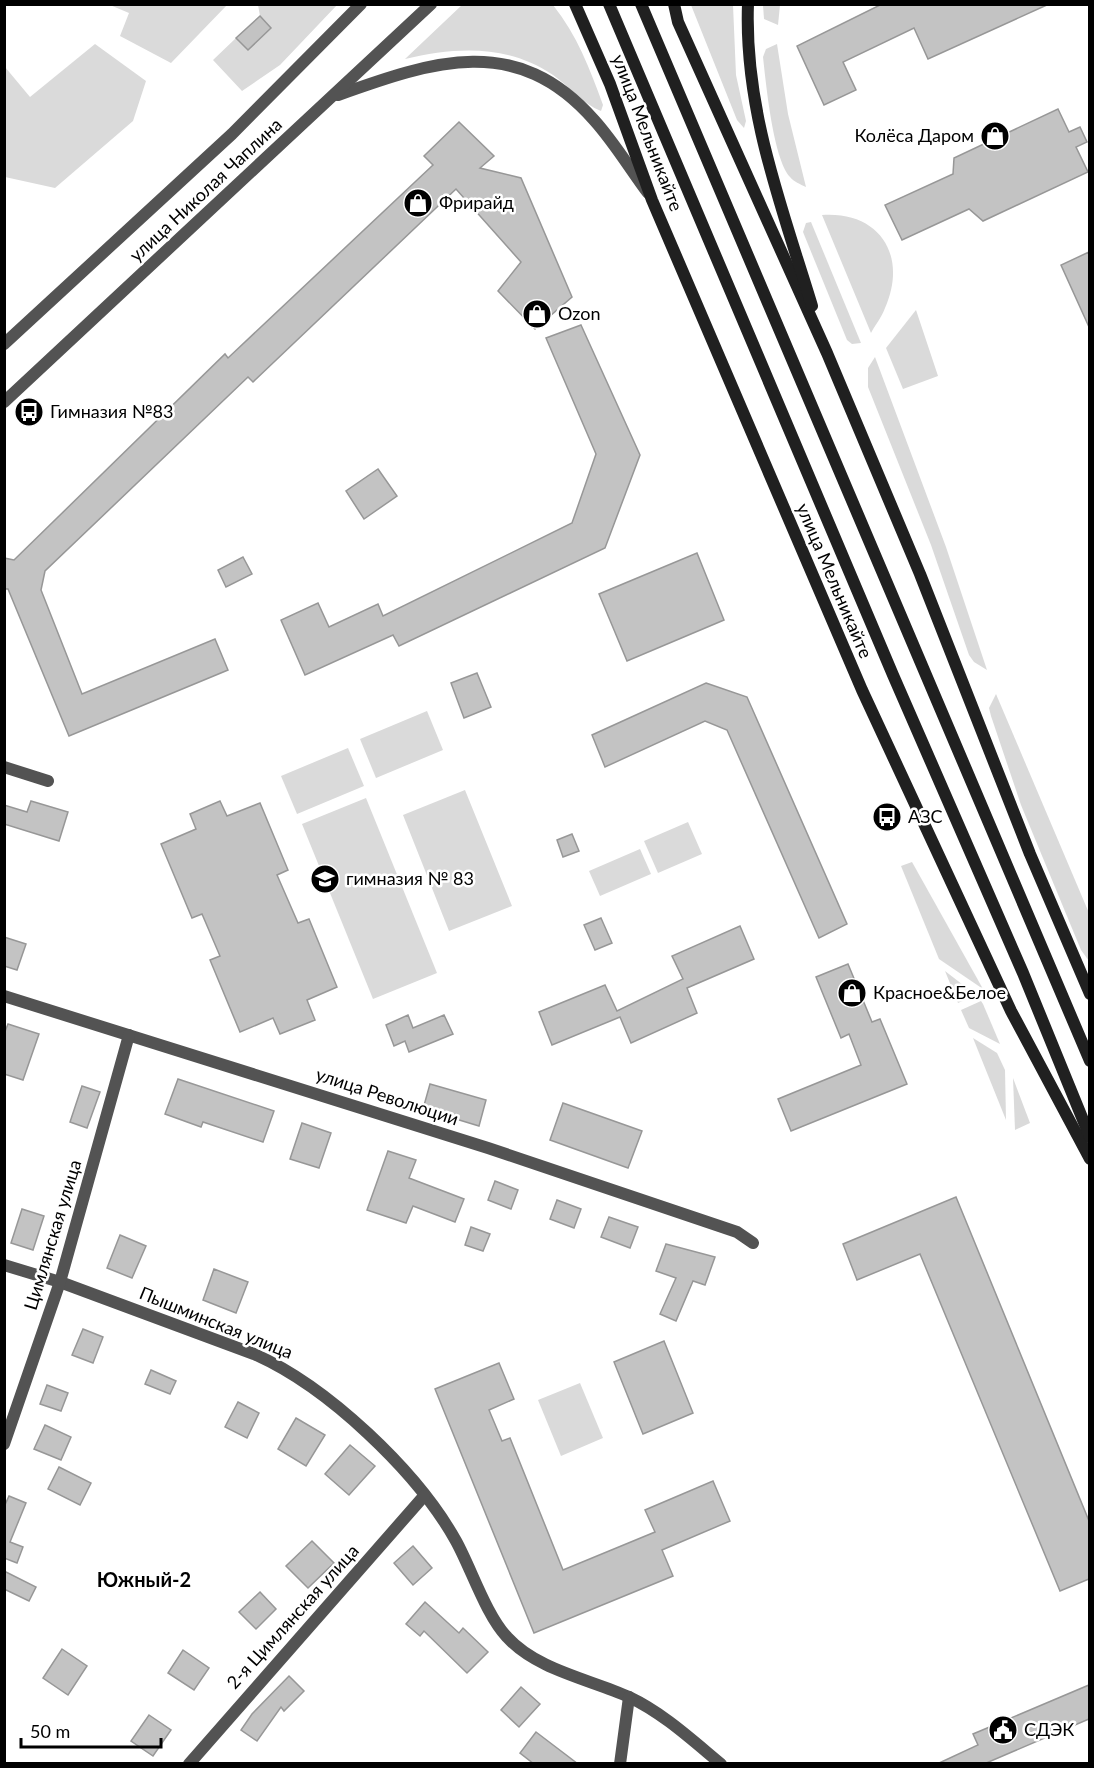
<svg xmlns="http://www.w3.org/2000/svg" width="1094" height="1768" viewBox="0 0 1094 1768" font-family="Lato,sans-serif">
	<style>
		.green { fill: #dadada }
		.building { fill: #c3c3c3; stroke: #979797; stroke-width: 1.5 }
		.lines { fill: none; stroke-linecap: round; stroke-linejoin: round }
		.minor { stroke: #535353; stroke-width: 12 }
		.tertiary { stroke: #535353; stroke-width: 12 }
		.secondary { stroke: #202020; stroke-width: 12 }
		.labels { text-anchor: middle; stroke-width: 5; stroke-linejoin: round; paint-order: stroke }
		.street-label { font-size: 18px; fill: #000; stroke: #fff }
		.poi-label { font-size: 18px; fill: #000; stroke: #fff; text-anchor: start }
		.neighbourhood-label { font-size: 20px; font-weight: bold; fill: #000; stroke: #fff }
	</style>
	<rect width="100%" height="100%" fill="#fff"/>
	<g class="green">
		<path d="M463,4L553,5C577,35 590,69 603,105L601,111C583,104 569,86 553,75C507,44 456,47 405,59Z"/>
		<path d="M110,5L227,4V5L171,63L120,36L129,13Z"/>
		<path d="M258,5H337L280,65L242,91L213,60L236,38L248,50L271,28L260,16Z"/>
		<path d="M691,5H733L736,75L746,121L744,128L737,120Z"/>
		<path d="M763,5H780L778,25L764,19Z"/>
		<path d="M95,44L146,81L133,121L55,188L5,177V67L30,97Z"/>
		<path d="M777,44L788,114L806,187C800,184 794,182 790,177C773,158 766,83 763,57L766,49Z"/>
		<path d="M822,215C880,211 908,256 885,308C882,317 875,325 871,333Z"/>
		<path d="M811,222L861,343L852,344L847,340L803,232L806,223Z"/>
		<path d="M916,310L938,376L903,389L886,348Z"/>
		<path d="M875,357L946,547L987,670L974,662L969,655L931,545L868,387V368Z"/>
		<path d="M996,694L1089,913V961L1081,950L1021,805L991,716L989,708Z"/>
		<path d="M427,711L443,750L376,778L360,739Z"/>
		<path d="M348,748L364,786L297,814L281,776Z"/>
		<path d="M465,790L512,906L449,931L403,815Z"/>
		<path d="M366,798L437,973L373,999L302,824Z"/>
		<path d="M688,822L702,854L658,873L644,841Z"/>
		<path d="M640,849L651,874L600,896L589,871Z"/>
		<path d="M912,862L983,989L939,959L901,866Z"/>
		<path d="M945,971L976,995L958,1003Z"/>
		<path d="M981,1001L983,1004L1000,1044L969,1028L961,1010Z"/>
		<path d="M973,1038L997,1053L1005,1070L1006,1120Z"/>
		<path d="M1013,1078L1030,1123L1015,1130Z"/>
		<path d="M580,1383L603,1438L561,1456L538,1400Z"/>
	</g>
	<g class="building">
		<path d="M882,4H1049L928,59L914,28L843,62L856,90L824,105L797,46Z"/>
		<path d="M260,16L271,28L248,50L236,38Z"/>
		<path d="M1058,109L1069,132L1080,127L1087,142L1076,147L1088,172L983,221L969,209L902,240L885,205L953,174L954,158Z"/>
		<path d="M459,122L494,156L480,168L521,178L572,297L535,329L498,291L521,262L456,189L253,382L248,377L45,571L41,590L82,694L215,639L228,670L69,736L8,589H4V558L14,560L225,354L228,358L433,165L424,156Z"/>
		<path d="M1089,252V327L1061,265Z"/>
		<path d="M581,325L640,455L605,548L399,646L393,635L305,675L281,620L318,603L329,627L378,604L383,616L572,523L596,454L546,338Z"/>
		<path d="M378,469L397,496L364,519L346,491Z"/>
		<path d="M697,553L724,620L627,661L599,594Z"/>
		<path d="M243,557L252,574L226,587L218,570Z"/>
		<path d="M477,673L491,707L464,718L451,683Z"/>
		<path d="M706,683L747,697L847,924L819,938L727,730L705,721L605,767L592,735Z"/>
		<path d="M31,801L68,812L59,841L4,824V805L27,812Z"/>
		<path d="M220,801L227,816L260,803L288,870L277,875L298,923L309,919L337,987L307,1000L315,1020L280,1034L273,1018L240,1032L210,960L220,956L202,914L192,918L161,844L196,829L190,814Z"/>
		<path d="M572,834L579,851L563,857L557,840Z"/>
		<path d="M601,918L612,943L595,950L584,925Z"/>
		<path d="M740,926L754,959L687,988L697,1013L631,1043L620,1017L552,1045L539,1012L605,985L617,1011L683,979L672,956Z"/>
		<path d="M4,937L26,944L17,970L4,966Z"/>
		<path d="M848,964L872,1022L880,1019L907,1084L791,1131L778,1099L861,1065L849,1034L841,1038L816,977Z"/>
		<path d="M408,1015L413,1028L444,1015L453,1034L409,1052L405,1041L394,1046L386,1025Z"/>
		<path d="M8,1024L39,1034L23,1080L4,1074V1034Z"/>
		<path d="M178,1079L274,1111L263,1142L203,1122L201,1127L165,1114Z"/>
		<path d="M430,1084L486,1100L479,1126L423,1109Z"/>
		<path d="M82,1086L100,1092L87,1128L70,1122Z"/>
		<path d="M563,1103L642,1131L628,1168L550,1140Z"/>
		<path d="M302,1123L331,1133L319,1168L290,1159Z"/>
		<path d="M388,1151L416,1160L409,1178L464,1199L455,1222L413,1206L406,1223L367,1210Z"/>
		<path d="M495,1181L518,1190L511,1209L488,1200Z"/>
		<path d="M956,1197L1089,1521V1579L1060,1591L920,1254L857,1280L843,1244Z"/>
		<path d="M557,1200L581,1209L574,1228L550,1219Z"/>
		<path d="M22,1209L44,1216L33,1250L11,1243Z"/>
		<path d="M609,1217L638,1227L630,1248L601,1237Z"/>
		<path d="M471,1227L490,1234L483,1251L465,1245Z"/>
		<path d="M120,1235L146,1246L132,1278L107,1268Z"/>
		<path d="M666,1244L715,1257L705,1285L693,1281L676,1321L660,1314L676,1278L656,1271Z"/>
		<path d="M214,1269L248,1282L236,1313L203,1300Z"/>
		<path d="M83,1329L103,1337L93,1363L72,1355Z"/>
		<path d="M664,1341L693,1413L643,1434L614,1362Z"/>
		<path d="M499,1363L514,1399L489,1410L502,1441L510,1438L563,1570L655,1532L645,1510L713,1481L730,1521L662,1550L673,1576L534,1633L435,1389Z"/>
		<path d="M151,1370L176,1381L170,1394L145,1384Z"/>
		<path d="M47,1385L68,1393L61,1411L40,1404Z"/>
		<path d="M238,1402L259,1413L247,1438L225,1427Z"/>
		<path d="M296,1418L325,1435L306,1466L278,1449Z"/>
		<path d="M45,1425L71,1437L61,1460L34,1449Z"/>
		<path d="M350,1445L375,1466L349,1495L325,1474Z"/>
		<path d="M59,1467L91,1483L80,1505L48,1489Z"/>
		<path d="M9,1496L26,1503L10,1542L23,1547L17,1563L4,1558V1507Z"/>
		<path d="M312,1541L334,1563L308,1588L286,1566Z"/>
		<path d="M413,1546L432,1568L413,1585L394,1563Z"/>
		<path d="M4,1571L36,1587L29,1601L4,1589Z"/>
		<path d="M260,1592L276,1609L256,1629L239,1612Z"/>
		<path d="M425,1602L459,1633L463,1628L488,1652L467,1673L424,1631L420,1636L406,1624Z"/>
		<path d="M62,1649L87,1666L68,1695L43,1678Z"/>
		<path d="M183,1650L209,1668L194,1690L168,1673Z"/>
		<path d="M289,1676L304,1691L284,1711L281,1707L257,1741L241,1730L252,1714Z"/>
		<path d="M1089,1685V1719L984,1764H937L978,1745L973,1734Z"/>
		<path d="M521,1687L540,1704L519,1727L501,1710Z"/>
		<path d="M149,1715L171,1730L153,1756L131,1741Z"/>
		<path d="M536,1732L578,1764H534L520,1753Z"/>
	</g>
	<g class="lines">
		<g class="minor">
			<path d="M4,767L48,781"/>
			<path d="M4,996L488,1148L737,1232L753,1243"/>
			<path d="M4,1265L60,1282L254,1354C327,1386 417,1471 456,1541C471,1568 486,1615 507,1637C537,1670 589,1679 629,1697C663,1713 692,1740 721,1764"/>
			<path d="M4,1444L60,1282L129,1035"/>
			<path d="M189,1764L424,1496"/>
			<path d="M620,1764L629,1697"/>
		</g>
		<g class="tertiary">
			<path d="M338,95C433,61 517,32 594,120C614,142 630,169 648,193"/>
			<path d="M4,344L232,134L361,4"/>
			<path d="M4,402L431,4"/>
		</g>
		<g class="secondary">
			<path d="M575,4L610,84L652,200L862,690L1011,1011L1090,1159"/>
			<path d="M609,4L893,675L1023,973L1090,1137"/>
			<path d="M641,4L1090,1061"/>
			<path d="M674,4L678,22L827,353L920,574L1030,854L1090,994"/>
			<path d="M748,4C744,110 782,207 812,306"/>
		</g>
	</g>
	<defs>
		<g id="shop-disc" transform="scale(1.5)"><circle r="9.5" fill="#000" stroke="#fff"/><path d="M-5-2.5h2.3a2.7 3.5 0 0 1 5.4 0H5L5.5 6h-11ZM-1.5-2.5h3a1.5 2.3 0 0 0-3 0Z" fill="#fff"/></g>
		<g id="bus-disc" transform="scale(1.5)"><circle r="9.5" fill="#000" stroke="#fff"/><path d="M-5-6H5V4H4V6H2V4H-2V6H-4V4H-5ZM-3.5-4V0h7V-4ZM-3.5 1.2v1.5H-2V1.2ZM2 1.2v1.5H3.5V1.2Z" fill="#fff"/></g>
		<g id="school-disc" transform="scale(1.5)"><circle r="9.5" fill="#000" stroke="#fff"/><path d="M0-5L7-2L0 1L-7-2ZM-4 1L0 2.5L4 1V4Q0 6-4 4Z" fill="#fff"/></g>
		<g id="civic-disc" transform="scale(1.5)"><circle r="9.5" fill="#000" stroke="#fff"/><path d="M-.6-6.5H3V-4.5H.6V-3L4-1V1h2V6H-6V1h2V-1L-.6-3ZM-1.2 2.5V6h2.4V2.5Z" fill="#fff"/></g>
	</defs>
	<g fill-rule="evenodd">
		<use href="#shop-disc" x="995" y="136"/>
		<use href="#shop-disc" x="418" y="203"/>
		<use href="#shop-disc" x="537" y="314"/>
		<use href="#bus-disc" x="29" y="412"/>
		<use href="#bus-disc" x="887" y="817"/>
		<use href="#school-disc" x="325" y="879"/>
		<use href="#shop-disc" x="852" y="993"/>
		<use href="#civic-disc" x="1003" y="1730"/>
	</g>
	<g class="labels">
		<g class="street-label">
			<text transform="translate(647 133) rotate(69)" y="6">улица Мельникайте</text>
			<text transform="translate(206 190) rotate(-43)" y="6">улица Николая Чаплина</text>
			<text transform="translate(834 581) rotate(67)" y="6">улица Мельникайте</text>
			<text transform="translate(387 1097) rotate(18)" y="6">улица Революции</text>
			<text transform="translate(53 1235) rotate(-73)" y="6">Цимлянская улица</text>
			<text transform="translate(216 1323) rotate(22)" y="6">Пышминская улица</text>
			<text transform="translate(293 1617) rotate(-48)" y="6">2-я Цимлянская улица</text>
		</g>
		<g class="poi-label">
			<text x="974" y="142" text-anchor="end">Колёса Даром</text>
			<text x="439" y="209">Фрирайд</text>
			<text x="558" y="320">Ozon</text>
			<text x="50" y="418">Гимназия №83</text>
			<text x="908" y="823">АЗС</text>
			<text x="346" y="885">гимназия № 83</text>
			<text x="873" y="999">Красное&amp;Белое</text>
			<text x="1024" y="1736">СДЭК</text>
		</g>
		<g class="neighbourhood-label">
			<text x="144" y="1587">Южный-2</text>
		</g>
	</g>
	<rect width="1094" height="1768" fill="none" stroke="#000000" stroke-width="12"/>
	<path d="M21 1738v9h140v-9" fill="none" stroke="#000000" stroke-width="3"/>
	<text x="30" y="1738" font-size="18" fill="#000000" stroke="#ffffff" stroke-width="4.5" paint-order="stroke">50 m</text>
</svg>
